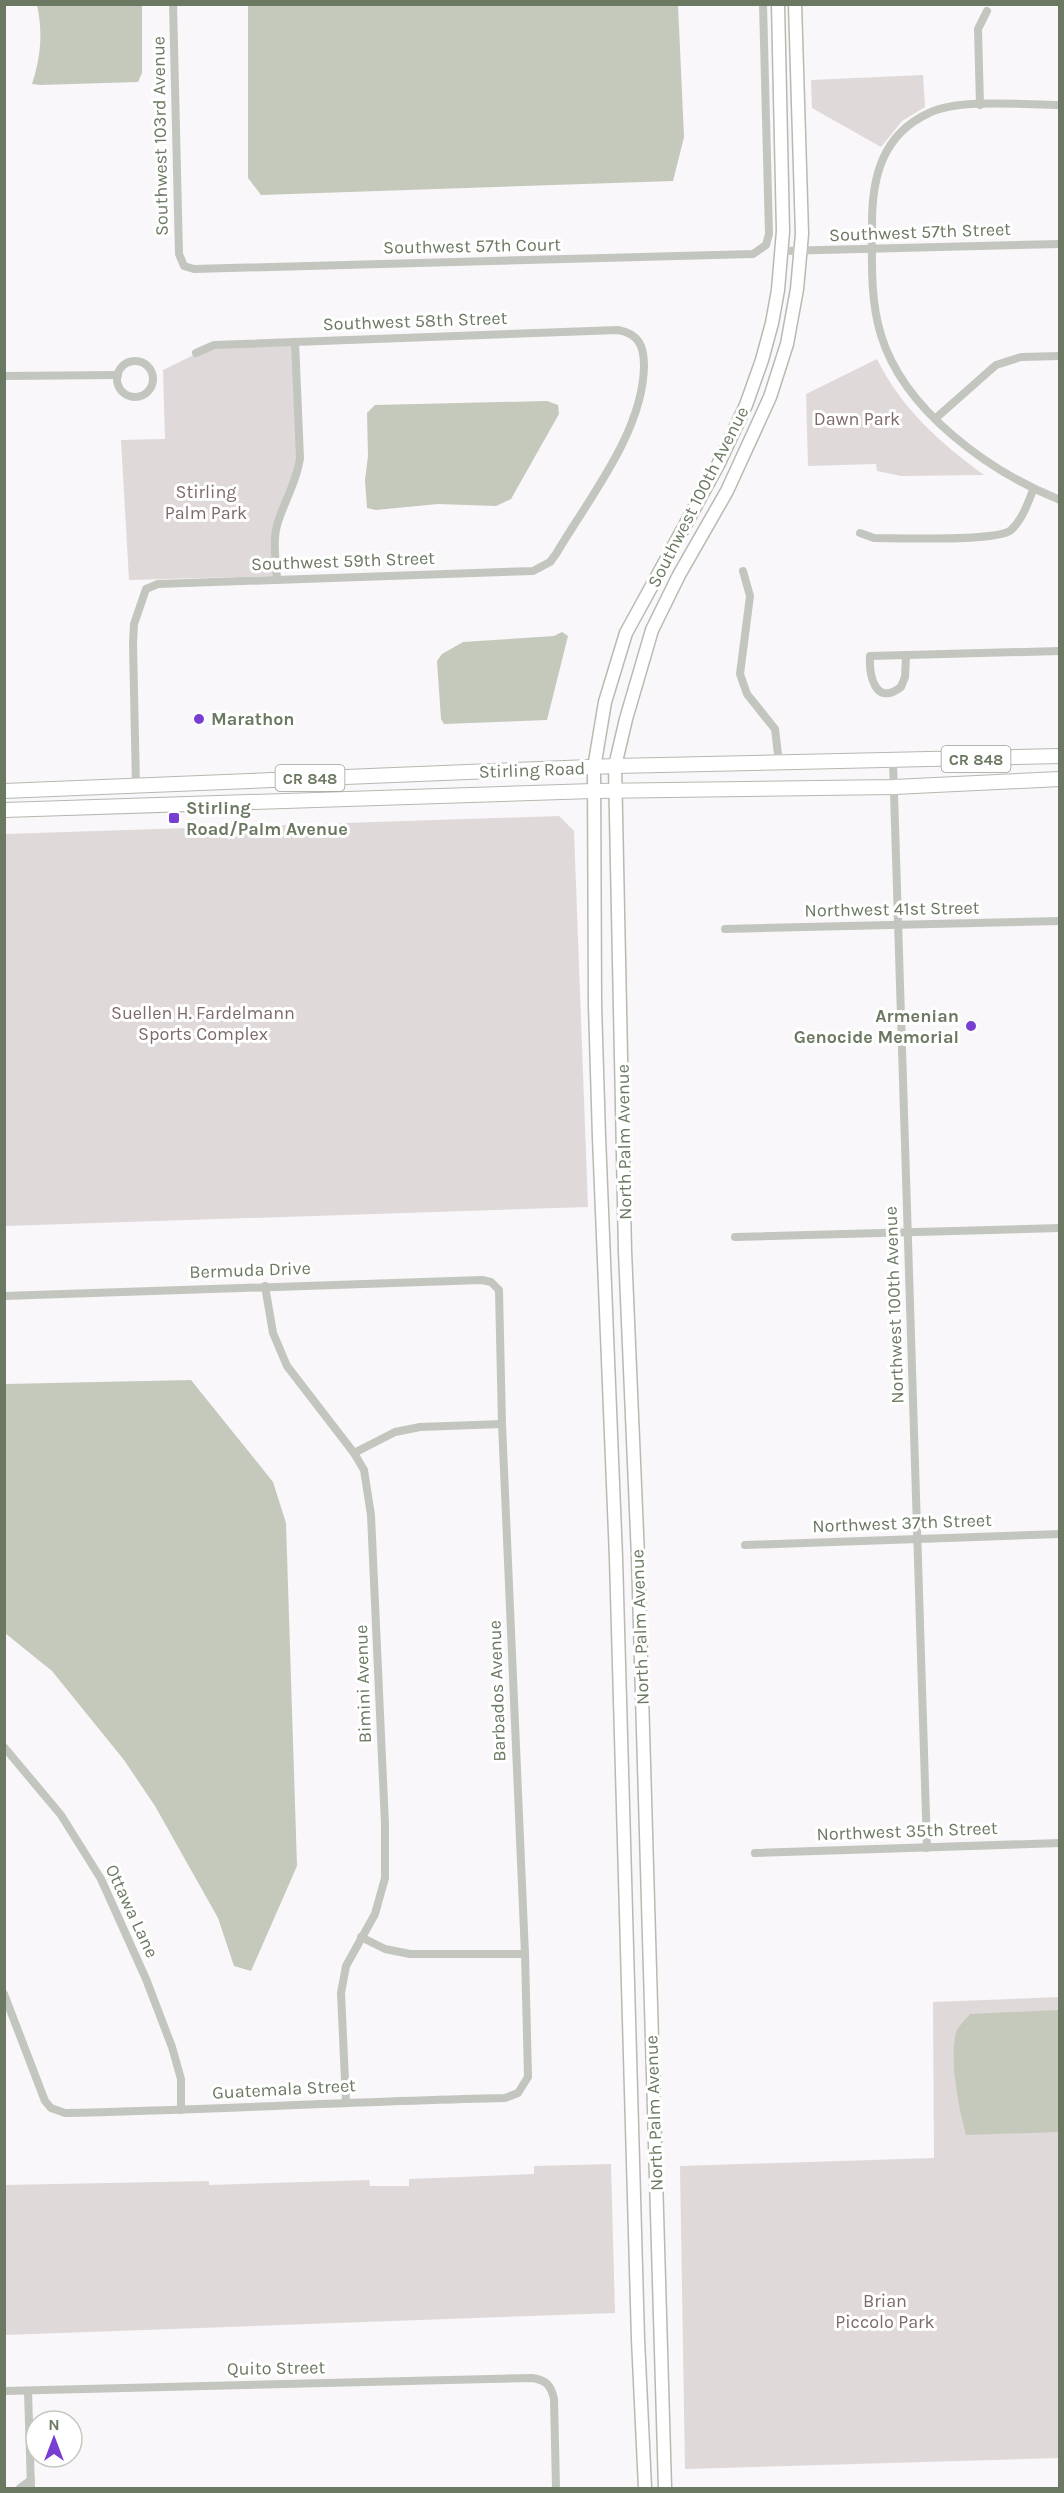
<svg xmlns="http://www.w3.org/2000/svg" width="1064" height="2493" viewBox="0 0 1064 2493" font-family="Karla,sans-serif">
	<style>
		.green { fill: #e0d9da }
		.water { fill: #c4c9bb }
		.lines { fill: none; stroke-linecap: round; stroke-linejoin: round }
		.secondary-casing { stroke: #b5bbb1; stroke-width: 15 }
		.primary-casing { stroke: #b4b9b0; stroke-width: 16 }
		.minor { stroke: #c2c6be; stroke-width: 8 }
		.secondary { stroke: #fff; stroke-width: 12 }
		.primary { stroke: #fff; stroke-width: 14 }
		.poi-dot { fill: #783ed2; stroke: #fff; stroke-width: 2 }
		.labels { text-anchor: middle; stroke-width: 6; stroke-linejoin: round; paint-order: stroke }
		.shield { fill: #fff; stroke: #98a191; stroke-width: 1.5 }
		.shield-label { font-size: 16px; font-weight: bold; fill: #6c7962 }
		.street-label { font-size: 18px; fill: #6c7962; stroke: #fff }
		.park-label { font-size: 18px; fill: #7d6a6a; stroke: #fff }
		.poi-label { font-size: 18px; font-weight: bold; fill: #6c7962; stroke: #fff; text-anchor: start }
	</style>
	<rect width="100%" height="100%" fill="#f9f7f9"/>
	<g class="green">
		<path d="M923,75L925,107L902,121L881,147L812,108L811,80Z"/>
		<path d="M295,342L299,467L277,522V576L129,580L121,440L165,439L163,370L214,345Z"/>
		<path d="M877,359C901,408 940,443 984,475L901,476L877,471L876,464L808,466L806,394Z"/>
		<path d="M559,816L574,831L588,1207L5,1226V834Z"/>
		<path d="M1059,1997V2458L685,2469L680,2166L934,2158L933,2002Z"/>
		<path d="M611,2164L615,2313L5,2335V2185L209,2181V2185L369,2180L370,2186H409V2179L534,2174V2166Z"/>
	</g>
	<g class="water">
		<path d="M37,5H142V73L138,82L40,85L32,84C41,57 43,32 37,5Z"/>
		<path d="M248,5H678L684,137L673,181L261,195L248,178Z"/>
		<path d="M547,401L558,405L559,414L511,499L496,506L438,504L376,510L367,508L365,480L368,456L367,413L375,405Z"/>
		<path d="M562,632L568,636L547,720L444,724L441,719L437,661L442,654L463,642L554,636Z"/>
		<path d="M191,1380L273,1482L286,1523L297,1866L251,1971L234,1966L218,1918L155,1806L124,1760L52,1671L5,1633V1384Z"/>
		<path d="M1059,2010V2132L966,2135C959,2108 949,2060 956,2033C958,2026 966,2019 970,2014Z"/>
	</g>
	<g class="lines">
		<g class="secondary-casing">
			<g id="secondary">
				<path d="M645,2488L638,2339L616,1558L599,1137L595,1005L594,768L605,702L626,633L718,465L746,405L762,360L772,323L778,290L783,231L778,4"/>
				<path d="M665,2488L638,1557L625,1251L615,766L626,719L652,630L679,575L727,491L770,397L787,344L797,289L802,234L795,4"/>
			</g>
		</g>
		<g class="primary-casing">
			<g id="primary">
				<path d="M4,791L615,766L1060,756"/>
				<path d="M4,810L593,791L894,787L1060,779"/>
			</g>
		</g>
		<g class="minor">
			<path d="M173,4L179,254L184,266L194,269L753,254L766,245L769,234L763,4"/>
			<path d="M980,105L978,29L987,11"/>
			<path d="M1060,105C1024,105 959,98 929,113C883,134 872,176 872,223C872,260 870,300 881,335C904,411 990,472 1060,500"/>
			<path d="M782,251L1060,244"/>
			<circle cx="135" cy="379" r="18"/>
			<path d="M4,376L118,375"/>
			<path d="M936,418L996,365L1021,357L1060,356"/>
			<path d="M860,533L874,538C897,538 998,542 1011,530C1022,520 1028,503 1033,490"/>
			<path d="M743,571L750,596L740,674L747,694L775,729L779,763"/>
			<path d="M277,579C276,560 272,540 278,522C285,500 297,481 300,458L295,342"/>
			<path d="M906,656L905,677L901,687C875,707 869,675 870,656L1060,651"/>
			<path d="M893,761L927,1848"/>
			<path d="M136,787L133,643L134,624L146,589L158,584L533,571L550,562L556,554C589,498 643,432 644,366C644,346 639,334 618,330L214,345L196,353"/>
			<path d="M725,929L1060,921"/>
			<path d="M735,1237L1060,1228"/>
			<path d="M265,1286L273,1333L287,1366L354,1453L364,1470L371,1515L385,1824V1878L375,1914L346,1966L341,1993L346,2102"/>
			<path d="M4,1296L482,1280L491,1282L499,1290L502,1424L525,1954L528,2077L518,2093L505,2098C358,2101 212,2110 65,2113L51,2108L45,2101L4,1994"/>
			<path d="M354,1453L395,1432L420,1427L502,1424"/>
			<path d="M745,1545L1060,1534"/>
			<path d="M4,1747L61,1815L101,1879L146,1979L172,2047L181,2079V2110"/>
			<path d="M755,1853L1060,1843"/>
			<path d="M361,1937L385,1949L410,1954H525"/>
			<path d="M4,2391L532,2378C546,2380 551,2385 554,2399L556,2488"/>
			<path d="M28,2391L31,2488"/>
			<path d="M20,2488L31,2480"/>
		</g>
		<use href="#secondary" class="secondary"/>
		<use href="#primary" class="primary"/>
	</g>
	<g class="poi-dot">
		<circle cx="199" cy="719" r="6"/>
		<rect x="168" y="812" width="12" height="12" rx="3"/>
		<circle cx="971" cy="1026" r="6"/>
	</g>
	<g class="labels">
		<g class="shield">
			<rect x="941.5" y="746" width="69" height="26" rx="4.5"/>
			<rect x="275.5" y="765" width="69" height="26" rx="4.5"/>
		</g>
		<g class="shield-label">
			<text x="976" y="765">CR 848</text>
			<text x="310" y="784">CR 848</text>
		</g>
		<g class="street-label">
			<text transform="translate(160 136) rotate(-91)" y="6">Southwest 103rd Avenue</text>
			<text transform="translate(920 232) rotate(-2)" y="6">Southwest 57th Street</text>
			<text transform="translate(472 246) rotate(-1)" y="6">Southwest 57th Court</text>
			<text transform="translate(415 321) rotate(-2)" y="6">Southwest 58th Street</text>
			<text transform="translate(698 497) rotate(-63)" y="6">Southwest 100th Avenue</text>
			<text transform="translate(343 561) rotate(-2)" y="6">Southwest 59th Street</text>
			<text transform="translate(532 770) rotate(-2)" y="6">Stirling Road</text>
			<text transform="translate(892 909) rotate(-1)" y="6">Northwest 41st Street</text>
			<text transform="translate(624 1142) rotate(-91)" y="6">North Palm Avenue</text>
			<text transform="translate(250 1270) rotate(-2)" y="6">Bermuda Drive</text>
			<text transform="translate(894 1305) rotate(-92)" y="6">Northwest 100th Avenue</text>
			<text transform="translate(902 1523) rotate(-2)" y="6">Northwest 37th Street</text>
			<text transform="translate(640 1627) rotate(-92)" y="6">North Palm Avenue</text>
			<text transform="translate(363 1684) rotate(-92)" y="6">Bimini Avenue</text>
			<text transform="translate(497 1691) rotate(-92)" y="6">Barbados Avenue</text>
			<text transform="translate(907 1831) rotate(-2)" y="6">Northwest 35th Street</text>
			<text transform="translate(132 1911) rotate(65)" y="6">Ottawa Lane</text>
			<text transform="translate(284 2089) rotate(-3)" y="6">Guatemala Street</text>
			<text transform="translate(654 2113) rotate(-92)" y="6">North Palm Avenue</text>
			<text transform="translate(276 2368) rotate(-1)" y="6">Quito Street</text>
		</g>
		<g class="park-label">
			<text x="857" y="425">Dawn Park</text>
			<text x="206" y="498">Stirling<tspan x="206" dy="21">Palm Park</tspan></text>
			<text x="203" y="1019">Suellen H. Fardelmann<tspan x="203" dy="21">Sports Complex</tspan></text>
			<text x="885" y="2307">Brian<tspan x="885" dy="21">Piccolo Park</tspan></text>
		</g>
		<g class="poi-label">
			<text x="211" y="725">Marathon</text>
			<text x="186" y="814">Stirling<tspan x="186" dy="21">Road/Palm Avenue</tspan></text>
			<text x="959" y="1022" text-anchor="end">Armenian<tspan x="959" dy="21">Genocide Memorial</tspan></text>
		</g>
	</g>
	<rect width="1064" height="2493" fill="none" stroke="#6c7962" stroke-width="12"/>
	<g transform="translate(54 2439)"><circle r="28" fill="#ffffff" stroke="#c4c9c0" stroke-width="1.5"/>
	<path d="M0-4.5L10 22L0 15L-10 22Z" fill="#783ed2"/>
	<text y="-9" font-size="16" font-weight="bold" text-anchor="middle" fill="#6c7962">N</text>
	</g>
</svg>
